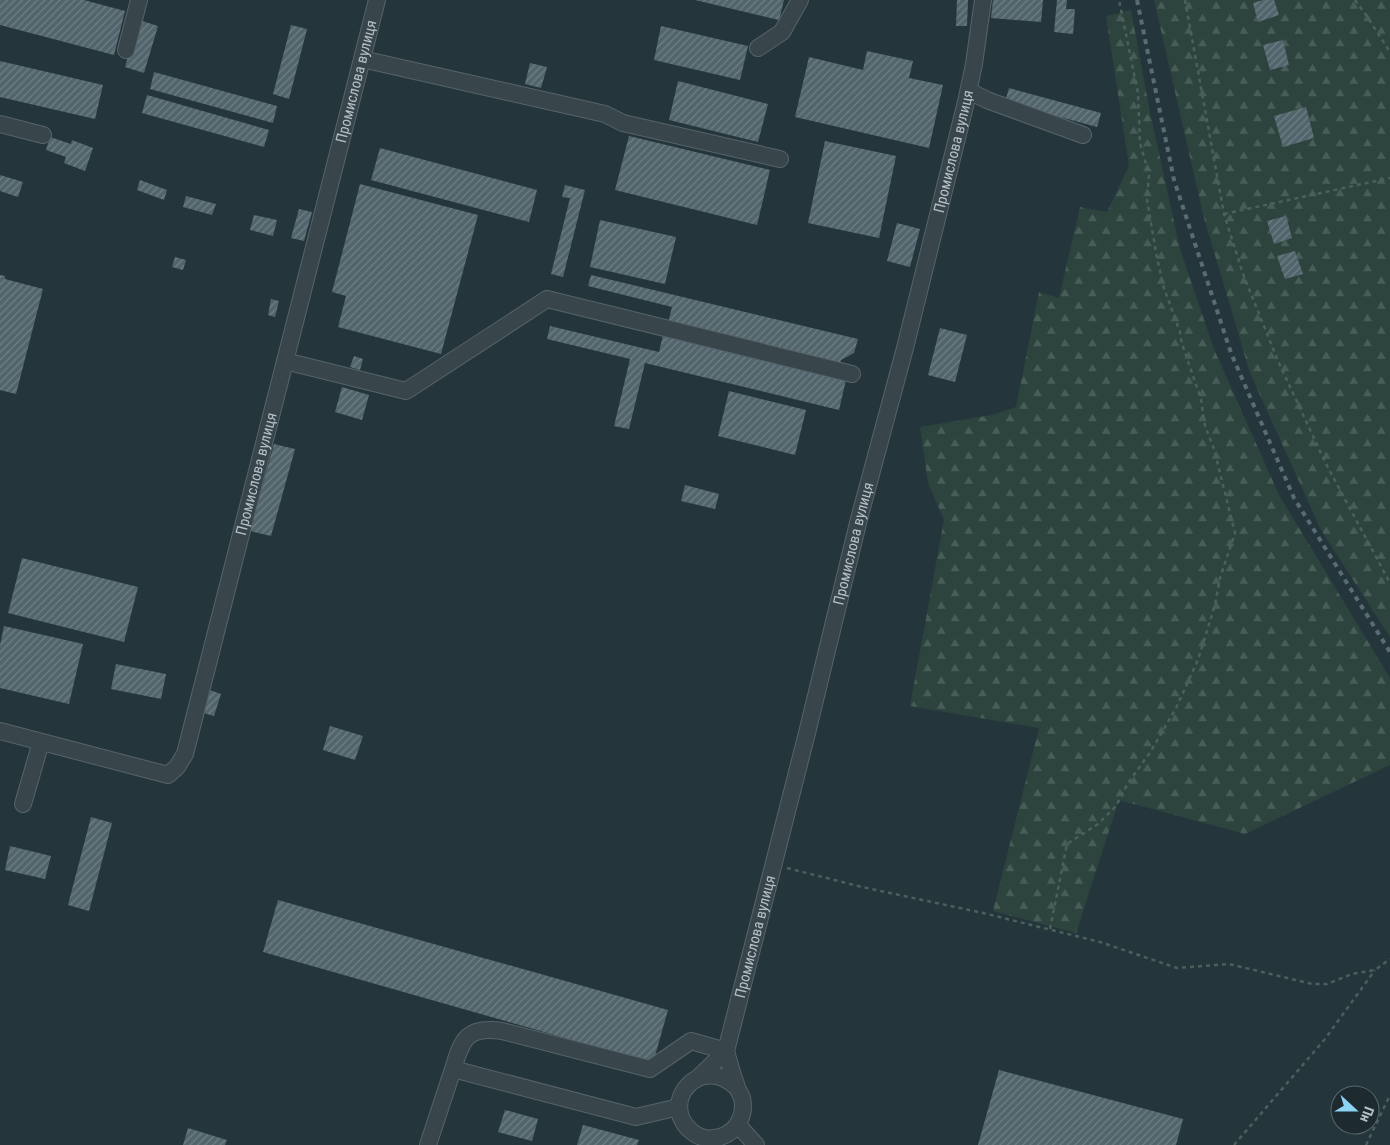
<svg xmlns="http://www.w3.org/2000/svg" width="1390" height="1145" viewBox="0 0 1390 1145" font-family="'Roboto Condensed',sans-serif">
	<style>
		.forest { fill: url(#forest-firs) }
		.building { fill: url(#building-hatch) }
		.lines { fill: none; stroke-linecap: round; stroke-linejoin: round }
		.minor-casing { stroke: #56646a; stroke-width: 18 }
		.path { stroke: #4b605c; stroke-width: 2.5; stroke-dasharray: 4 4; stroke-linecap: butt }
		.minor { stroke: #38464c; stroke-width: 16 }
		.rail { stroke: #5a6c73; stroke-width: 4; stroke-dasharray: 5 5; stroke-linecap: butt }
		.labels { text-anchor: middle; stroke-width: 4.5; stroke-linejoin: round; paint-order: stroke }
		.street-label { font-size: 15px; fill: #b4c1c8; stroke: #1d2b31 }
	</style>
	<defs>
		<pattern id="forest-firs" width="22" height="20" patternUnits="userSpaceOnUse" patternTransform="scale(1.25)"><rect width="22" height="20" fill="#2c443d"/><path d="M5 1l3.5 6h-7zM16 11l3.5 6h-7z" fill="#485d58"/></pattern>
		<pattern id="building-hatch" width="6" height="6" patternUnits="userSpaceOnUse" patternTransform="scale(1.25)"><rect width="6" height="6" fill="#52656c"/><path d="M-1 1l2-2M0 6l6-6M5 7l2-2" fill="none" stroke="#708086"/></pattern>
	</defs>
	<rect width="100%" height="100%" fill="#24363c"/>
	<g class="forest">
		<path d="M1154,0H1390V637L1321,530L1250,373L1204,218Z"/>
		<path d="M1131,10L1150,112L1180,249L1214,349L1279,495L1390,678V765L1245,834L1119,800L1076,933L993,911L1039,728L910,706L944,520L928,483L920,427L992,415L1016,407L1039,292L1059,298L1080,207L1107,212L1129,166L1106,16Z"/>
	</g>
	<g class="building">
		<path d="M0,0H84L125,11L114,55L0,25Z"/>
		<path d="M695,0H784L779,20Z"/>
		<path d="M957,0H968L967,26H956Z"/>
		<path d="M993,0H1043L1041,22L991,18Z"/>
		<path d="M1057,0H1067L1066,9H1075L1073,34L1054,32Z"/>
		<path d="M1263,0H1274L1279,15L1258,22L1253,3Z"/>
		<path d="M139,20L158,26L144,73L125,67Z"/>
		<path d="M291,25L307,29L289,99L273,94Z"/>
		<path d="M661,26L748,46L740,80L654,60Z"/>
		<path d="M1283,40L1289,65L1270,70L1263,45Z"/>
		<path d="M867,51L913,61L909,78L943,85L929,148L795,117L809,57L863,70Z"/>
		<path d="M0,61L103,85L95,119L0,97Z"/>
		<path d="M530,63L547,67L541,88L525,84Z"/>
		<path d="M154,72L277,106L273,123L150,89Z"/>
		<path d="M678,81L768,104L758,142L669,120Z"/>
		<path d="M1009,88L1101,113L1097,127L1005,102Z"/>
		<path d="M147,95L269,130L264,147L142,113Z"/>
		<path d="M1306,107L1314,138L1283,147L1274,116Z"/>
		<path d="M629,136L770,170L757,225L615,190Z"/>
		<path d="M50,137L71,144L72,140L93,148L85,171L64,163L66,157L46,150Z"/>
		<path d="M825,141L896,156L879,238L808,223Z"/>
		<path d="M380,148L537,190L529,222L371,180Z"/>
		<path d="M0,175L23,182L18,197L0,191Z"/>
		<path d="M140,180L167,190L164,200L137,190Z"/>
		<path d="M360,184L478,215L441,354L338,327L346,296L332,292Z"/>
		<path d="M565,185L585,190L563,277L551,274L570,198L562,197Z"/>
		<path d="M186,196L216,204L212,215L183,207Z"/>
		<path d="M299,209L312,212L304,241L291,238Z"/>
		<path d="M254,215L277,220L273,236L250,230Z"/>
		<path d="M1286,216L1292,238L1274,244L1267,221Z"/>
		<path d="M600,220L676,237L665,284L590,267Z"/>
		<path d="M897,223L920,229L910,267L887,261Z"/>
		<path d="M1295,251L1303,274L1285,279L1277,256Z"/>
		<path d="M175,257L186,260L183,270L172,267Z"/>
		<path d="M0,275L5,276V279L43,289L16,394L0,390Z"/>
		<path d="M591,275L858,339L854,353L841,360L840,364L668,323L672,307L588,286Z"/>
		<path d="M271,299L279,301L275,317L268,315Z"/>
		<path d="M550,326L659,352L663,335L846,380L839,410L645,363L629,429L614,426L630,359L547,339Z"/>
		<path d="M940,328L967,335L955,382L928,375Z"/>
		<path d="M354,356L363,359L360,370L350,367Z"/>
		<path d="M342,387L369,395L362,420L335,412Z"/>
		<path d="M729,391L806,410L795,455L718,436Z"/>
		<path d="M274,444L295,449L271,536L250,531Z"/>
		<path d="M685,485L719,494L715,509L681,501Z"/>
		<path d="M22,558L138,587L124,642L8,613Z"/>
		<path d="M4,626L83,644L69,704L0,688V645Z"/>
		<path d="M116,664L166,674L161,699L111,689Z"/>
		<path d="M207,689L221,694L214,716L200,712Z"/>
		<path d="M330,726L363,736L355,760L323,750Z"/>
		<path d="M91,817L112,823L89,911L68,905Z"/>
		<path d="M10,846L51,856L45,879L5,870Z"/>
		<path d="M278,900L668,1010L653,1063L263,952Z"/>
		<path d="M999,1070L1183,1119L1176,1145H978Z"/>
		<path d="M505,1110L538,1119L532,1141L498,1132Z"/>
		<path d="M583,1125L639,1140L637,1145H577Z"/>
		<path d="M188,1128L227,1140L225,1145H183Z"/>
	</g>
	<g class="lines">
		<g class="minor-casing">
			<g id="minor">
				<path d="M758,48L782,32L800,0"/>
				<path d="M126,50L139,0"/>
				<path d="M362,59L605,114L623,123L780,159"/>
				<path d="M969,91L987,100L1083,135"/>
				<path d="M0,124L43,135"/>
				<path d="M285,361L406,391L547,299L852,374"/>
				<path id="s1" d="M0,731L168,775L177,767L185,754L377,0"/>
				<path d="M23,804L41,742"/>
				<path d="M726,1051C729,1062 732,1073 736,1084C737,1089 740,1093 742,1098C746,1115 737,1132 720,1137C710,1140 699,1138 691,1131C658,1102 701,1053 736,1087"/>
				<path d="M453,1069C462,1039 467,1026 502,1031L650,1069L691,1041L726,1051"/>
				<path id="s2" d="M700,1076L726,1051L807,733L859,519L905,348L966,102L974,64L983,0"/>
				<path d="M738,1125L756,1145"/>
				<path d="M428,1145L453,1069L636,1117L679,1107"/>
			</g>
		</g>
		<g class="path">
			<path d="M1185,0L1224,214L1243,274L1278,361L1326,464L1390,583"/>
			<path d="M1355,0L1366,15L1390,52"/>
			<path d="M1224,214L1390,178"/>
			<path d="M787,868L862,887L983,913L1100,942L1177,968L1229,964L1312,984H1327L1352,974L1375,970L1390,959"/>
			<path d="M1050,929L1067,844L1098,824L1116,806L1128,783L1151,751L1176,708L1198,660L1215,605L1220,578L1235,533L1214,449L1205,426L1201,399L1182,344L1180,332L1164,288L1157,258L1147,200L1149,175L1140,143L1138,93L1119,0"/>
			<path d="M1234,1145L1325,1039L1375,970"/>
			<path d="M1366,1145L1390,1095"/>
		</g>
		<use href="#minor" class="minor"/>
		<path class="rail" d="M1137,0L1174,180L1231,353L1294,498L1390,652"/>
	</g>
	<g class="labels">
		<g class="street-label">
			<text dy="5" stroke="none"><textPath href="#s1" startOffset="895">Промислова вулиця</textPath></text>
			<text dy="5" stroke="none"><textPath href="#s2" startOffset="964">Промислова вулиця</textPath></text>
			<text dy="5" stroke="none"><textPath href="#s1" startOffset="490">Промислова вулиця</textPath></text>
			<text dy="5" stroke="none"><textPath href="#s2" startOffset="559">Промислова вулиця</textPath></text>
			<text dy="5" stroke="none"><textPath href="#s2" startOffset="154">Промислова вулиця</textPath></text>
		</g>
	</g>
	<g transform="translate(1355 1110) rotate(111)"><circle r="24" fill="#1d2b31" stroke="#59676d"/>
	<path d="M0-4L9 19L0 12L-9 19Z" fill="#8cd3f4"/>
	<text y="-8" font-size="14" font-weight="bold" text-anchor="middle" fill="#b4c1c8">Пн</text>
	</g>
</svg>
